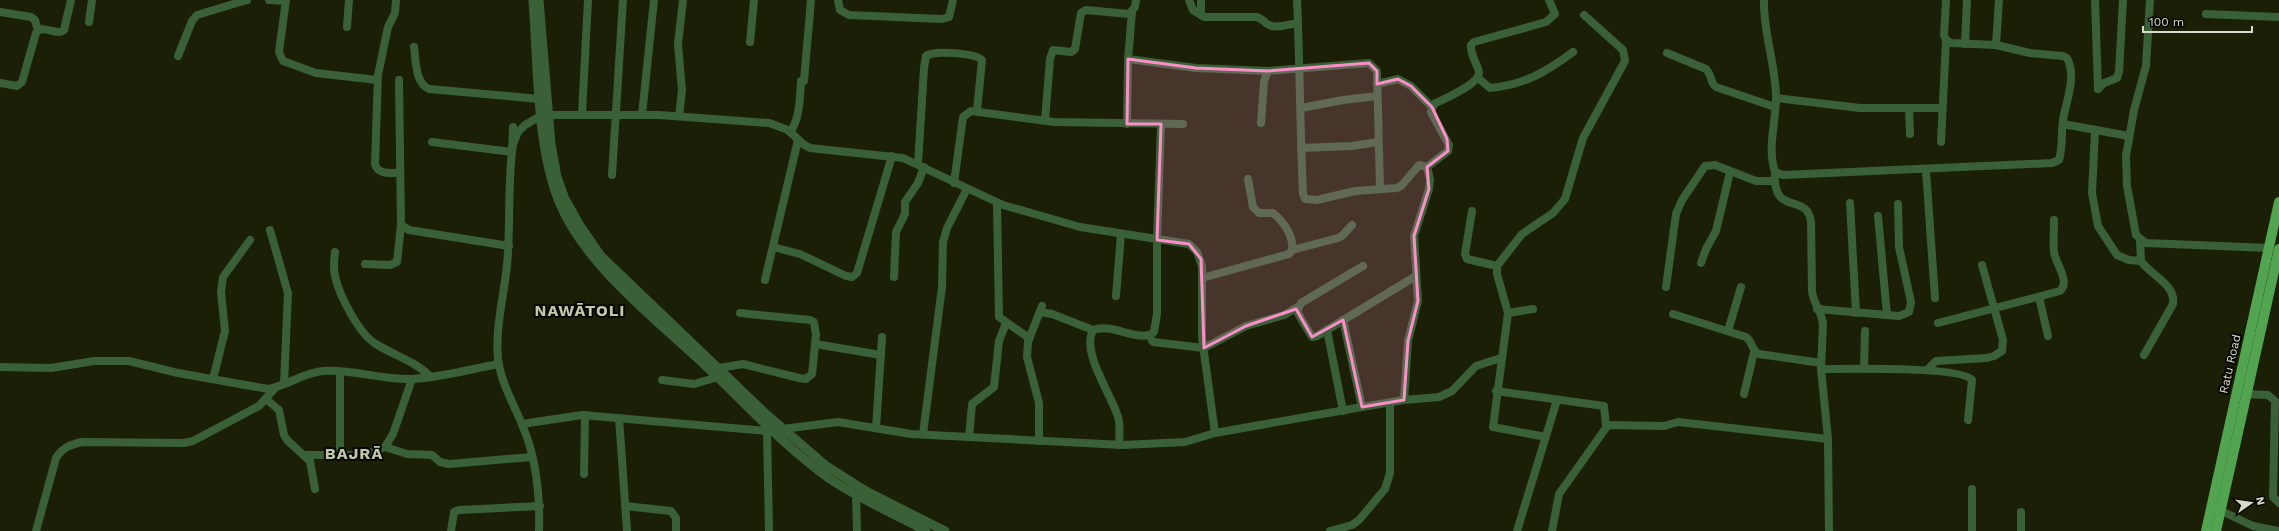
<svg xmlns="http://www.w3.org/2000/svg" width="2279" height="531" viewBox="0 0 2279 531" font-family="'Work Sans',sans-serif">
	<style>
		.lines { fill: none; stroke-linecap: round; stroke-linejoin: round }
		.minor { stroke: #3a6038; stroke-width: 8 }
		.tertiary { stroke: #3a6038; stroke-width: 9 }
		.primary { stroke: #52a450; stroke-width: 10 }
		.marked { fill: #fa8fc8; fill-opacity: 0.2; stroke: #fa8fc8; stroke-width: 3; stroke-linejoin: round }
		.labels { text-anchor: middle; stroke-width: 4; stroke-linejoin: round; paint-order: stroke }
		.street-label { font-size: 12px; fill: #d8dbcc; stroke: #060801 }
		.district-label { font-size: 16px; font-weight: bold; letter-spacing: 1px; fill: #c1c8aa; stroke: #060801 }
	</style>
	<rect width="100%" height="100%" fill="#1b1f06"/>
	<g class="lines">
		<g class="minor">
			<path d="M269,0L285,1"/>
			<path d="M286,0L279,52L283,61L316,73L377,80"/>
			<path d="M396,0L395,13L388,27L378,75L375,164C378,175 390,173 399,173"/>
			<path d="M838,0L840,10L849,15L942,19L949,17L953,0"/>
			<path d="M1189,0L1193,10L1201,15"/>
			<path d="M1201,0V15L1204,17H1256C1263,18 1263,22 1269,25C1275,29 1291,24 1298,23"/>
			<path d="M1297,0C1300,65 1300,130 1303,194L1305,199L1317,200L1355,191L1397,188L1402,185L1419,165L1427,167L1430,179L1429,189L1414,236L1418,301L1408,341L1404,400"/>
			<path d="M1764,0C1763,33 1776,65 1776,98C1776,122 1767,148 1775,172L1783,175L2052,163L2059,160C2063,147 2061,133 2063,120C2066,101 2077,77 2067,58L2063,56L2030,53L1996,45L1951,43L1946,40L1944,35L1946,0"/>
			<path d="M2095,0L2098,89"/>
			<path d="M2150,0L2146,66L2134,110L2126,156L2127,186L2136,235L2146,243L2269,248"/>
			<path d="M0,12L31,17L35,20L38,30"/>
			<path d="M2206,14L2279,17"/>
			<path d="M89,22L92,0"/>
			<path d="M347,27L349,0"/>
			<path d="M750,42L754,0"/>
			<path d="M1965,44L1967,0"/>
			<path d="M1996,45L1999,0"/>
			<path d="M414,47C416,61 415,83 429,89L540,99"/>
			<path d="M1667,53L1706,69C1712,75 1710,83 1716,87L1775,107"/>
			<path d="M178,56L192,21L197,15L247,0"/>
			<path d="M1128,59L1196,68L1268,71"/>
			<path d="M1478,78L1490,88C1524,85 1546,72 1573,52"/>
			<path d="M399,80L401,225L409,230L509,246"/>
			<path d="M804,81L811,0"/>
			<path d="M0,83L17,86L22,82L36,33C43,23 56,37 64,30L71,0"/>
			<path d="M1377,84L1398,79L1411,86L1432,107"/>
			<path d="M2098,89L2104,83L2117,78L2119,72L2123,0"/>
			<path d="M1776,98L1860,108H1942"/>
			<path d="M1301,108L1343,100L1377,96"/>
			<path d="M1909,108L1910,134"/>
			<path d="M582,114L588,0"/>
			<path d="M642,115L654,0"/>
			<path d="M679,116L682,90L678,44L683,0"/>
			<path d="M1045,120L1050,59L1053,50L1071,52L1075,49L1081,13L1086,10L1129,14L1135,7L1136,0"/>
			<path d="M1261,123L1264,81L1268,71L1369,63L1377,71L1380,189"/>
			<path d="M1127,124L1128,59L1132,12"/>
			<path d="M2063,124L2129,136"/>
			<path d="M2095,131L2092,193L2098,226L2117,255L2129,260L2141,261"/>
			<path d="M790,132C800,119 800,97 801,81"/>
			<path d="M432,142L512,152L513,127"/>
			<path d="M1941,142L1946,40"/>
			<path d="M1301,148L1352,146L1378,142"/>
			<path d="M918,164L924,68L926,56C934,50 975,53 982,60L977,111"/>
			<path d="M1427,167L1448,151L1449,145L1431,112L1434,104C1444,99 1480,84 1479,72C1477,63 1470,55 1471,45L1474,42L1546,22L1555,14L1549,0"/>
			<path d="M1926,170L1935,298"/>
			<path d="M1775,172C1772,218 1807,191 1811,222L1812,291C1813,303 1822,312 1823,324L1821,369L1828,439L1829,531"/>
			<path d="M612,175L623,0"/>
			<path d="M954,183L963,117L971,111L1054,122L1183,124"/>
			<path d="M997,203L999,317L1029,338"/>
			<path d="M1850,203L1856,313"/>
			<path d="M1472,211L1465,254L1467,259L1497,266"/>
			<path d="M1878,216L1887,315"/>
			<path d="M270,230L288,293L284,384"/>
			<path d="M2140,240L2141,261C2150,275 2176,284 2173,304L2144,355"/>
			<path d="M773,247L800,254L846,276L852,277L857,273L892,156"/>
			<path d="M1292,250L1338,238L1342,236L1352,225"/>
			<path d="M335,252C334,260 333,268 335,276C339,295 359,334 376,344C395,356 415,361 431,377"/>
			<path d="M1701,263L1706,249L1716,231L1730,172"/>
			<path d="M365,264L390,265L397,262L401,225"/>
			<path d="M1363,266L1301,303L1297,312L1312,337L1317,336L1416,276"/>
			<path d="M894,277L896,232L905,214V202L918,183L924,167"/>
			<path d="M1202,278L1289,254L1292,250C1294,236 1283,221 1273,213H1259L1253,207L1248,179"/>
			<path d="M765,280L798,140"/>
			<path d="M1666,287L1676,214L1682,200L1705,166L1715,165L1756,181H1774"/>
			<path d="M1116,296L1121,234"/>
			<path d="M2039,297L2048,336"/>
			<path d="M1817,309L1899,316L1909,312L1911,302L1899,247L1898,204"/>
			<path d="M1040,312L1052,314L1093,330"/>
			<path d="M1508,313L1533,309"/>
			<path d="M1673,314L1746,337C1753,342 1751,350 1759,354L1821,363"/>
			<path d="M1343,320L1362,407"/>
			<path d="M1938,323L2060,291C2071,282 2055,263 2054,252C2053,242 2054,231 2054,220"/>
			<path d="M1327,330L1343,411"/>
			<path d="M1728,331L1741,287"/>
			<path d="M1149,335L1153,342L1204,348L1246,326L1284,315L1298,307"/>
			<path d="M815,344L881,355"/>
			<path d="M0,367L51,368L94,361H129L178,373L268,389C287,386 302,373 323,371C352,369 382,380 411,379C440,378 470,369 499,364"/>
			<path d="M719,368L743,364L799,378L806,379L812,374L816,335L814,322L810,320L740,313"/>
			<path d="M1821,369C1843,369 1963,366 1972,380L1968,420"/>
			<path d="M1864,369L1865,331"/>
			<path d="M1927,370L1936,361L1987,358L1994,356L2002,351L2003,340L1982,265"/>
			<path d="M213,379L225,331L221,292L223,277L250,240"/>
			<path d="M662,380L694,384L718,377"/>
			<path d="M1496,391L1604,406L1606,426"/>
			<path d="M1744,394L1754,352"/>
			<path d="M2245,394L2268,395L2275,401L2273,497L2279,503"/>
			<path d="M266,399L279,410L284,435L287,440L310,461L315,489"/>
			<path d="M619,418L627,531"/>
			<path d="M522,424L582,415L767,431"/>
			<path d="M876,428L882,337"/>
			<path d="M923,434L942,287L943,242L947,228L967,189"/>
			<path d="M969,437L972,404L994,387L999,341L1006,323"/>
			<path d="M1546,437L1493,427L1508,313L1497,274V266L1522,234L1553,213L1565,199L1583,138L1625,61L1623,50L1584,15"/>
			<path d="M1039,441V403L1027,357L1028,342L1042,306"/>
			<path d="M1119,445C1119,436 1121,426 1118,417C1111,393 1081,353 1093,330C1113,322 1139,344 1154,332L1157,314V240L1161,124"/>
			<path d="M385,447L407,454L432,455L440,462L449,464L532,457"/>
			<path d="M304,455H364L385,447L393,434L412,379"/>
			<path d="M340,455V372"/>
			<path d="M584,474L585,415"/>
			<path d="M856,494L857,531"/>
			<path d="M625,506L671,511L676,518V531"/>
			<path d="M2215,508L2253,526L2278,531"/>
			<path d="M2021,512V531"/>
			<path d="M36,531L56,458C63,447 70,445 82,442L184,443L193,441L259,406L275,388"/>
			<path d="M451,531L454,512L459,510L540,506"/>
			<path d="M539,531C540,496 537,460 523,427C514,404 501,383 498,359C495,328 504,296 507,265C511,225 507,184 513,144L518,132L525,125L542,115H659L769,123L788,130L803,144L810,148L903,158L1003,205L1080,227L1189,244L1197,252L1202,266V338L1215,433"/>
			<path d="M769,531L767,431L838,422L911,434L1123,445L1185,442L1215,433L1362,407L1404,400L1439,397L1452,391L1476,366L1501,358"/>
			<path d="M1330,531L1352,525L1359,520L1385,489L1390,473V403"/>
			<path d="M1517,531L1557,400"/>
			<path d="M1552,531L1559,494L1608,425L1664,426L1678,422L1828,439"/>
			<path d="M1972,531V489"/>
		</g>
		<g class="tertiary">
			<path d="M539,0L551,144L557,177L565,199L579,224L601,256L766,414L825,465L866,491L945,531"/>
			<path d="M533,1C538,63 536,148 560,204C587,268 660,322 710,370C749,407 786,448 830,479C860,499 894,514 926,531"/>
		</g>
		<g class="primary">
			<path d="M2206,531L2279,202"/>
			<path d="M2216,531L2279,249"/>
		</g>
	</g>
	<path class="marked" d="M1128,59L1196,68L1268,71L1369,63L1377,71V84L1398,79L1411,86L1432,107L1447,139L1448,151L1427,167L1429,189L1414,236L1418,301L1408,341L1404,400L1362,407L1343,320L1312,337L1296,309L1246,326L1204,348L1201,259L1189,244L1157,240L1161,124H1127Z"/>
	<g class="labels">
		<g class="street-label">
			<text transform="translate(2230 364) rotate(-77)" y="4">Ratu Road</text>
		</g>
		<g class="district-label">
			<text x="580" y="316">NAWĀTOLI</text>
			<text x="354" y="459">BAJRĀ</text>
		</g>
	</g>
	<g transform="translate(2251 503) rotate(77)" stroke="#060801" stroke-width="3" paint-order="stroke">
	<path d="M0-3L7 15L0 10L-7 15Z" fill="#d8dbcc"/>
	<text y="-6" font-size="11" font-weight="bold" text-anchor="middle" fill="#d8dbcc">N</text>
	</g>
	<path d="M2143 26v6h109v-6" fill="none" stroke="#d8dbcc" stroke-width="2"/>
	<text x="2149" y="26" font-size="12" fill="#d8dbcc" stroke="#060801" stroke-width="3" paint-order="stroke">100 m</text>
</svg>
